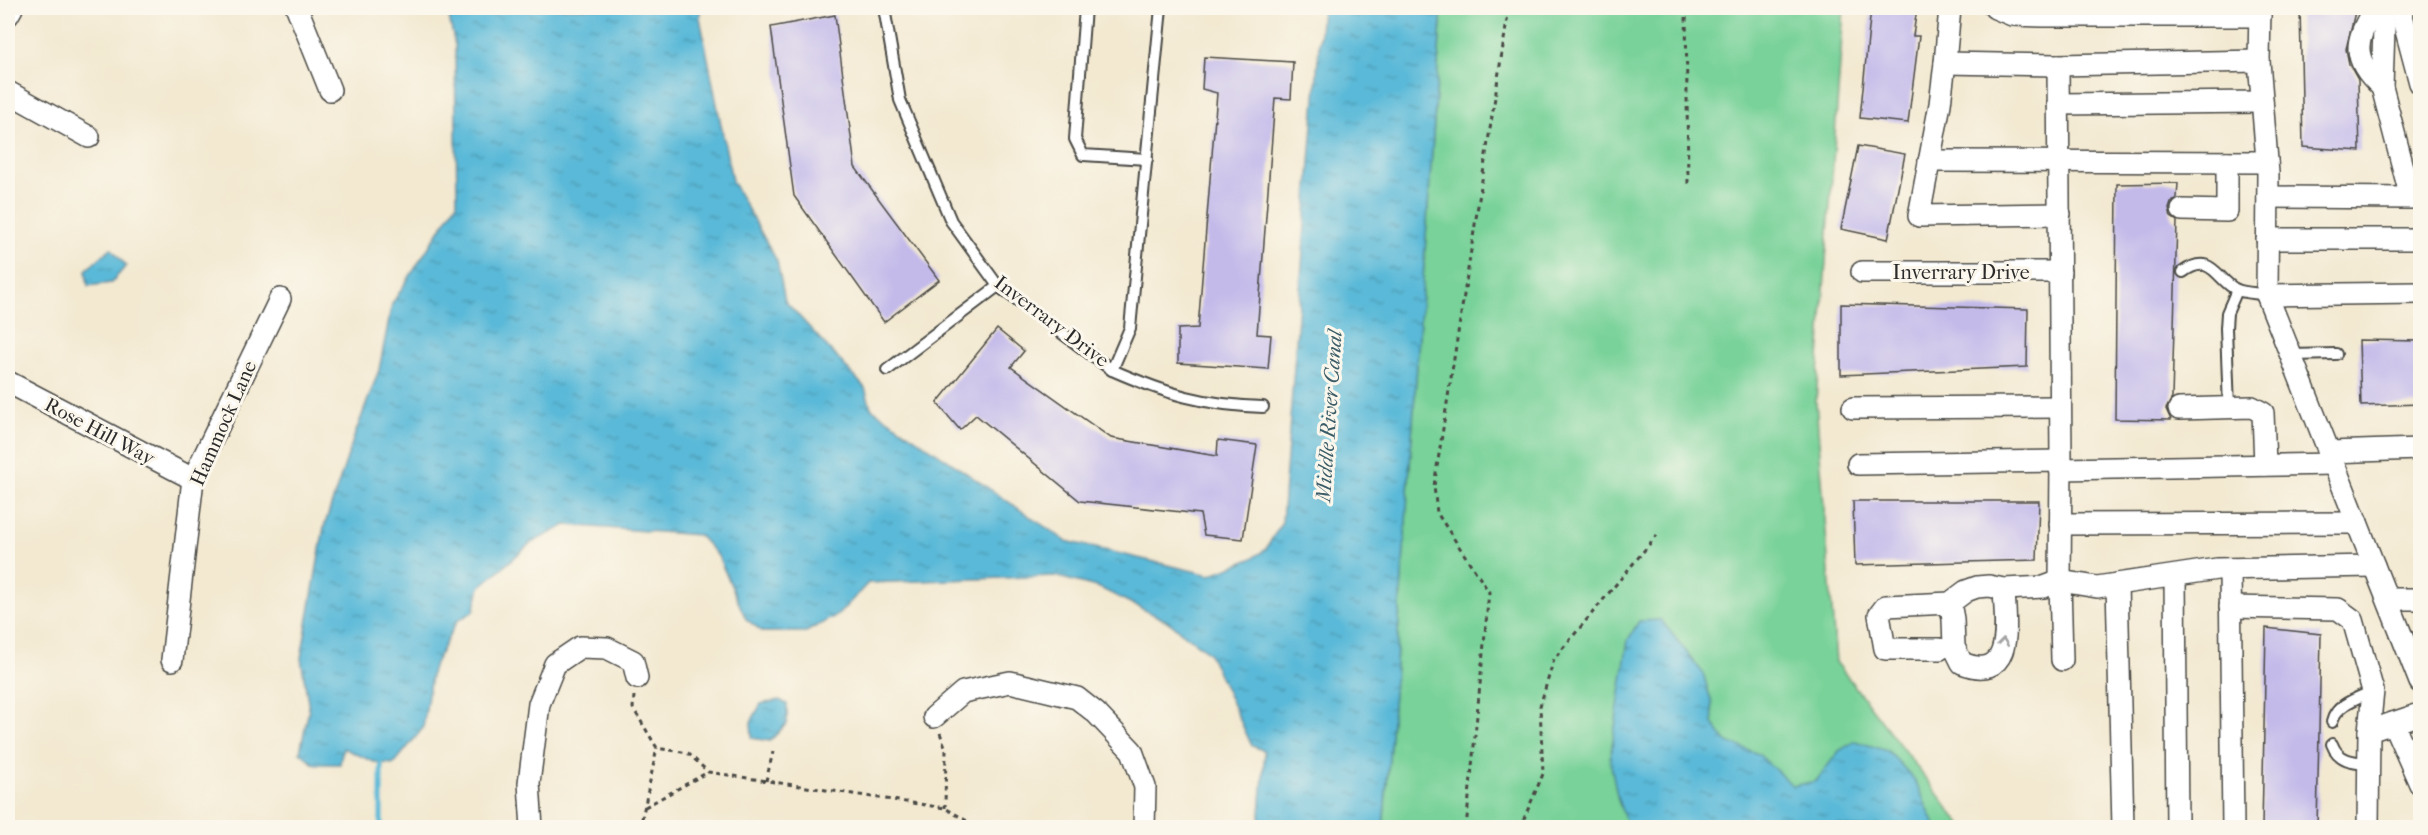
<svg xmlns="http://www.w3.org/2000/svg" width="2428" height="835" viewBox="0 0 2428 835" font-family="'IM FELL French Canon',serif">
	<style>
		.green { fill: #78d299; stroke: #527e62; stroke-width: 1.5 }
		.water { fill: url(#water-ripples); stroke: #427282; stroke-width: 1.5 }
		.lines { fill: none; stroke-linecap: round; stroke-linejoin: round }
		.stream { stroke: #5ab9d8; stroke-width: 5 }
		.building { fill: #c3baea }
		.lane-casing { stroke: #494844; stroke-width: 14 }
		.street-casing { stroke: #494844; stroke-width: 24 }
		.path { stroke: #494844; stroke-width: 3; stroke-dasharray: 4.5 4.5; stroke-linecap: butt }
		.lane { stroke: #fff; stroke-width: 10 }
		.street { stroke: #fff; stroke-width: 21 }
		.oneway { stroke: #a0a0a0 }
		.labels { text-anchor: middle; stroke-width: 6; stroke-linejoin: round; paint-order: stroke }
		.street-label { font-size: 20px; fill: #2b2b2b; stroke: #fbf7ec }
		.water-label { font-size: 21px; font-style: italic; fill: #3b5d68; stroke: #fbf7ec }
	</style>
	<defs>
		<pattern id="water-ripples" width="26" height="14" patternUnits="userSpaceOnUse" patternTransform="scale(1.5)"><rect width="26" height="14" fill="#5ab9d8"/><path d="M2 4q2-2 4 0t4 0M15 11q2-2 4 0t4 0" fill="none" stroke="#4b97af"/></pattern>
	</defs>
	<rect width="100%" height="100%" fill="#fbf7ec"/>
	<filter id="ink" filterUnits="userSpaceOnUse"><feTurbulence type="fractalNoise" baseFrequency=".0167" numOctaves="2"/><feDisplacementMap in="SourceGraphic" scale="12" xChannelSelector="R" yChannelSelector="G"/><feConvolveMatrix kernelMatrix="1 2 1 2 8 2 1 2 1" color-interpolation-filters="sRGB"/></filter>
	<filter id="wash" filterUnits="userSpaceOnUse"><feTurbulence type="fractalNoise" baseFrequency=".008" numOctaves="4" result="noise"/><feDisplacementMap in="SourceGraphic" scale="24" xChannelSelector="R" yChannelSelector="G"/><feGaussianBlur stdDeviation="1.35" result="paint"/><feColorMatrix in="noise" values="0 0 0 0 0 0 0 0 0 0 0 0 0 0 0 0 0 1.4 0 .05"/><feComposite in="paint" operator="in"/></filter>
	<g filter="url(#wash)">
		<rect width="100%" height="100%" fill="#f3e9d1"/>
		<path class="green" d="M1442,8H1844L1816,402L1836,662L1963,827L1383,828L1391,735Z"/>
		<g class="water">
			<path d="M447,8H700V18L732,181L777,261L785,301L865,388L871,408L1066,541L1210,575L1251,559L1266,549L1282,522L1322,8H1442L1391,735L1383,827H1259L1265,751L1252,746L1209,653L1167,621L1100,588L1055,576L868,583L839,614L806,632H763L746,619L718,556L699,535L566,525L531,543L480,587L474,611L457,621L432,669L423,728L394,764L374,762L343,748L340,764H314L300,752L309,709L301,658L324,527L354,437L379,370L392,304L457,203L455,45Z"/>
			<path d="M111,248L126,266L111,283L88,286L86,270Z"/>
			<path d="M1661,620L1703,673L1712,704L1713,723L1725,741L1758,754L1793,786L1816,781L1839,751L1855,741L1888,751L1914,779L1936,827H1628L1618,800L1610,760L1628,640L1639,621Z"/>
			<path d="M779,700L787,704V723L770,741L752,738L751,722L761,704Z"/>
		</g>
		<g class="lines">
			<path class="stream" d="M381,762V828"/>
		</g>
		<g id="blocks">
			<g class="building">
				<path d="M1871,8H1917L1913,36H1919L1908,123L1860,118Z"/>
				<path d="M2300,8H2356L2346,49L2349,64L2358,80L2360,151L2303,147Z"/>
				<path d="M835,15L855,167L939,280L884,322L794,196L771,27Z"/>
				<path d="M1204,57L1293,62L1291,99L1275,98L1257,334L1271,335L1268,369L1178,363V329L1198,328L1217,93L1202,89Z"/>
				<path d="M1858,146L1905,154L1888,239L1841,229Z"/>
				<path d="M2178,183L2177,198L2171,203L2169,209L2171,217L2177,221L2172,398L2166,409L2171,420L2115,419L2117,184Z"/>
				<path d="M1841,304L2028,309L2027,367L1841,375Z"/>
				<path d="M997,329L1024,351L1011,367L1111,438L1217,456L1218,440L1257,445L1243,539L1204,535L1200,514L1080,501L976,415L960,430L937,403Z"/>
				<path d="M2359,340L2421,341V404L2361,406Z"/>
				<path d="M1853,501H2039L2037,560L1855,565Z"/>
				<path d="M2266,628L2321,634L2317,828H2262Z"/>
			</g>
		</g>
	</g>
	<g filter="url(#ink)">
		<use href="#blocks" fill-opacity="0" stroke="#494844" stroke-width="1.5"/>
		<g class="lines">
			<g class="lane-casing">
				<g id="lane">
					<path d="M884,8L900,100L951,221L998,286L1112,370L1130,328L1161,8"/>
					<path d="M1085,8L1075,139L1083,155L1147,159"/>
					<path d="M2183,272C2212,251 2217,281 2237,290C2245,293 2258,293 2267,295"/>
					<path d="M2291,355L2336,354"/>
					<path d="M887,370L998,286"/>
					<path d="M1112,370C1167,394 1203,405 1263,407"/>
					<path d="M2229,408L2226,328L2227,313L2237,290"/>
					<path d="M2332,722C2336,704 2358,698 2373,691"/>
					<path d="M2332,744C2338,761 2353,762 2368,763"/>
				</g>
			</g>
			<g class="street-casing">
				<g id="street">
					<path d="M297,8L330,90"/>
					<path d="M1950,8L1945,63L2058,65L2259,61"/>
					<path d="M1995,8L2012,15L2043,16H2260"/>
					<path d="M2260,8L2259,61L2268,173L2267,295L2420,682"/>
					<path d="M2375,8C2354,40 2351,60 2382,87"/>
					<path d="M2400,8L2420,83"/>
					<path d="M8,15L12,8"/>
					<path d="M1945,63L1940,104L1919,216L2060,214"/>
					<path d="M2058,65L2061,461"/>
					<path d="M8,92L89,137"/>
					<path d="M2058,104L2262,102"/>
					<path d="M1929,161L2267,162"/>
					<path d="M2268,197L2411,198L2382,87L2384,28L2379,8"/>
					<path d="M2182,210L2227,211V162"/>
					<path d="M2267,239H2420"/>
					<path d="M1862,272H2060"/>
					<path d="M2267,295L2420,293"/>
					<path d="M8,382L193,479"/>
					<path d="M1853,408L2060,407"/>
					<path d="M2179,409L2252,407L2263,413L2265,465"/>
					<path d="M2329,452L2420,449"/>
					<path d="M1858,464L2061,461L2060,581L2097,587L2217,569L2374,566"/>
					<path d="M2060,469L2334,464"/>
					<path d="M2060,524L2357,523"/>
					<path d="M2230,569L2233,828"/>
					<path d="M2175,576L2177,828"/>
					<path d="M2117,584L2123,828"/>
					<path d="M2388,599H2420"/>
					<path d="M1950,603L1953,619L1954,647L1962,663C2016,684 2005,621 2004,589"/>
					<path d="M2230,607L2338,609L2353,620L2373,691L2369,731"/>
					<path d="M1940,649H1885L1879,615L1886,606L1950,603L1966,591L1977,587L1989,586L2004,589L2044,587L2060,581L2062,660"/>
					<path d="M172,660L193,479L280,299"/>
					<path d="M934,717L963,692L1010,682L1077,698L1096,713L1132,751L1145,787L1144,828"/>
					<path d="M2393,723L2420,784"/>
					<path d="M532,828L529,783L539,704L555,664L580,647L607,648L633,661L637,678"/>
					<path d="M2368,828L2369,731L2420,714"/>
				</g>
			</g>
			<g class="path">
				<path d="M1686,8L1688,184"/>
				<path d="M634,696L633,708L657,748L688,753L708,772L945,808L979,828"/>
				<path d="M940,733L946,749L945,808"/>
				<path d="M766,781L773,752"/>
				<path d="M645,807L708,772"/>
				<path d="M640,828L657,748"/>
				<path d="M1466,828L1489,592L1437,513L1434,486L1509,8"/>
				<path d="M1520,828L1543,774L1540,706L1554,659L1657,535"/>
			</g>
			<use href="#lane" class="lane"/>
			<use href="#street" class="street"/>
		</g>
		<defs><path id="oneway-chevron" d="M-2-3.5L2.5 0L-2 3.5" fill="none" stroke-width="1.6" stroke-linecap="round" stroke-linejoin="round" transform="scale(1.5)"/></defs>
		<use class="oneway" href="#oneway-chevron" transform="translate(2003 642) rotate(-83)"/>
	</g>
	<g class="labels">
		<g class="street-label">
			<text x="1961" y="279">Inverrary Drive</text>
			<text transform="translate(1052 321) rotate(37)" y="7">Inverrary Drive</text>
			<text transform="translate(223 423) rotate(-66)" y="7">Hammock Lane</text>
			<text transform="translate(100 431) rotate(28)" y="7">Rose Hill Way</text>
		</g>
		<g class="water-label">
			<text transform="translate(1329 416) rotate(-86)" y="7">Middle River Canal</text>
		</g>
	</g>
	<rect width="2428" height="835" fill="none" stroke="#fbf7ec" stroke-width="30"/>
</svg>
